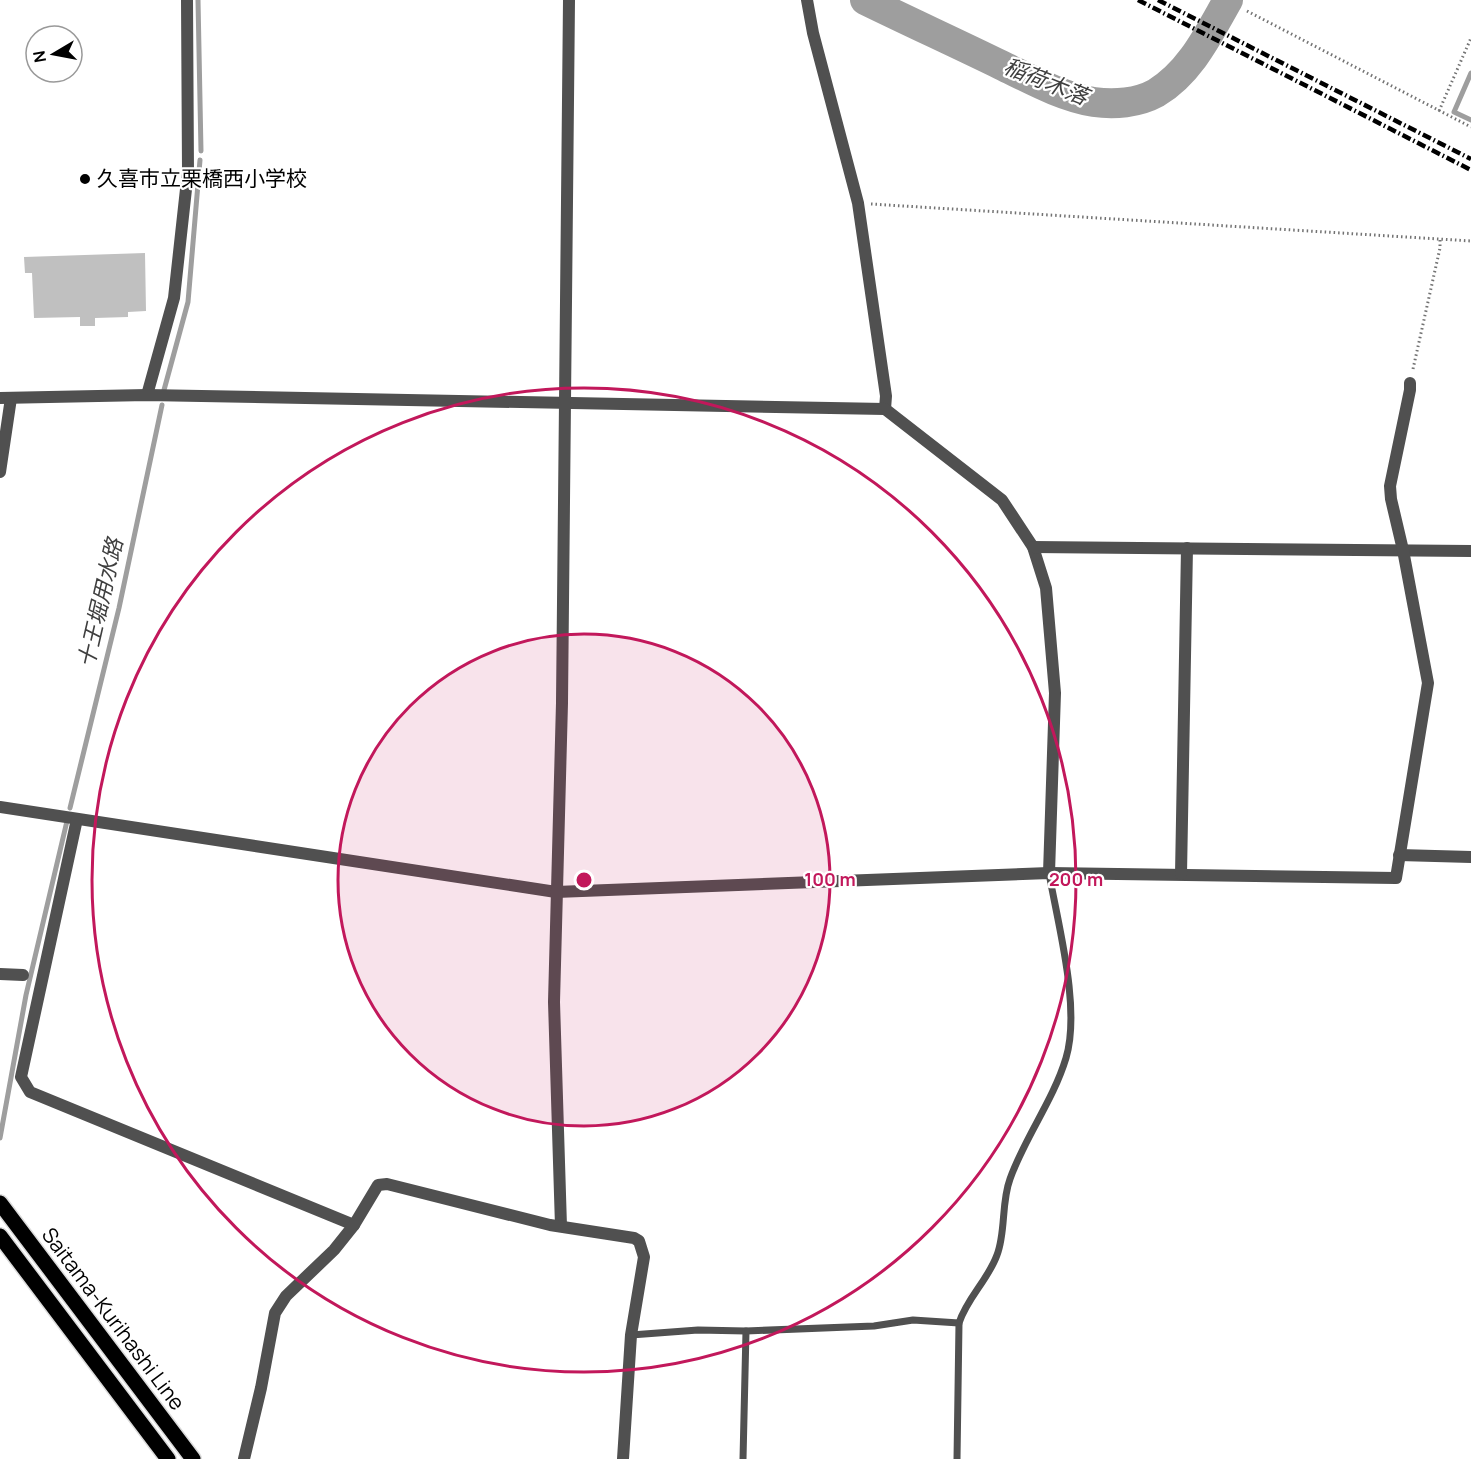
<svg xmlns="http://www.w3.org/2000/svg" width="1471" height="1459" viewBox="0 0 1471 1459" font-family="Manrope,'Noto Sans JP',sans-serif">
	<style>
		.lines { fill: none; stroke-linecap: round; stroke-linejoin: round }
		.stream { stroke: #9e9e9e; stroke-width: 5 }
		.river { stroke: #9e9e9e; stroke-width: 30 }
		.building { fill: #c0c0c0 }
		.primary-casing { stroke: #dbdbdb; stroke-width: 18 }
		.path { stroke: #727272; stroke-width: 3; stroke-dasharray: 1.5 3; stroke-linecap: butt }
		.lane { stroke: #505050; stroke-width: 7 }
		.street { stroke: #505050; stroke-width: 12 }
		.primary { stroke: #000; stroke-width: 15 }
		.rail { stroke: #000; stroke-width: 4.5; stroke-dasharray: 9 3 1.5 3; stroke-linecap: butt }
		.ring { fill: none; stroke: #c2185b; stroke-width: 3 }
		.poi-dot { fill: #000; stroke: #fff; stroke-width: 2 }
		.labels { text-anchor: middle; stroke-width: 4.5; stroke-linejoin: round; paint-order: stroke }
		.poi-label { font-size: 21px; fill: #000; stroke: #fff; text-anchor: start }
		.street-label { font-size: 21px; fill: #000; stroke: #fff }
		.water-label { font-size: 22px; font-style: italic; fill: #3f3f3f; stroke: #fff }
		.centre { fill: #c2185b; stroke: #fff; stroke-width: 3 }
		.ring-label { font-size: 18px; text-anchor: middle; font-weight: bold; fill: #c2185b; stroke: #fff; stroke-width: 4.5; stroke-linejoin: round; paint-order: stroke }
	</style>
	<rect width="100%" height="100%" fill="#fff"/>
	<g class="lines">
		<g class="stream">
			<path d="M198,0L201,151"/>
			<path d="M1471,73L1454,112L1471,120"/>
			<path d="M164,390L188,302L200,160"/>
			<path d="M70,808L119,608L162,405"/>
			<path d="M0,1138L26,995L67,821"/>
		</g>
		<path class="river" d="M865,0C910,22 956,43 1001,65C1030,79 1062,97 1094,102C1114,105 1138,103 1156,93C1191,72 1209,33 1228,0"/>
	</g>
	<path class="building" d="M145,253L146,311L128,312V317L95,318V326H80V317L34,318L32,273H25L24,257Z"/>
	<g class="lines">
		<g class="primary-casing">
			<g id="primary">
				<path d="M0,1203L193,1459"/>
				<path d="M0,1236L168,1459"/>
			</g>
		</g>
		<g class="path">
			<path d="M1247,11L1471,127"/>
			<path d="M1439,111L1471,38"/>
			<path d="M871,204L1471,241"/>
			<path d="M1413,369L1440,248V239"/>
		</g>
		<g class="lane">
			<path d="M631,1335L698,1330L746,1331L874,1326L913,1320L959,1323"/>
			<path d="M743,1459L746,1331"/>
			<path d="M957,1459L959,1323C967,1298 988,1280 997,1255C1006,1232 1001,1203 1010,1179C1025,1137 1053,1101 1066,1058C1081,1008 1058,925 1049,873"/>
		</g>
		<g class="street">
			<path d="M807,0L813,33L858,203L886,396L885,409"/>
			<path d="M147,395L174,298L188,171L187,0"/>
			<path d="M0,398L147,395L885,409L1002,500L1033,547L1046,588L1055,693L1049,873"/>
			<path d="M0,472L11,398"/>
			<path d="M1033,547L1471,551"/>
			<path d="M0,807L556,892L1049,873L1396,878L1428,683L1403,550L1391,499L1390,486L1410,390V383"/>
			<path d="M77,819L21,1077L30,1092L354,1225"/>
			<path d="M1399,855L1471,857"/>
			<path d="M1181,874L1187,548"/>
			<path d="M0,974L23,975"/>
			<path d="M561,1226L554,1002L562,703L569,0"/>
			<path d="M244,1459L261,1388L275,1313L286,1296L334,1250L354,1225L378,1185L387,1184L550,1225L634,1238L639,1241L644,1257L631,1335L623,1459"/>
		</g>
		<use href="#primary" class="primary"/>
		<g class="rail">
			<path d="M1138,0L1471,170"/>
			<path d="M1158,0L1471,159"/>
		</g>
	</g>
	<circle cx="584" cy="880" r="246" fill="#c2185b" fill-opacity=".12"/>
	<g class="ring">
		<circle cx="584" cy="880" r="246"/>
		<circle cx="584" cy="880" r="492"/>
	</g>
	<circle class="poi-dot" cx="85" cy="179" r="6"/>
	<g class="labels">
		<g class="poi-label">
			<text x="97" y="186">久喜市立栗橋西小学校</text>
		</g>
		<g class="street-label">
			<text transform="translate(113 1319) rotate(53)" y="7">Saitama-Kurihashi Line</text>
		</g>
		<g class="water-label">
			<text transform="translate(1046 81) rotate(22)" y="8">稲荷木落</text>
			<text transform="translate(100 603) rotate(-77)" y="8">十王堀用水路</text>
		</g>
	</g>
	<circle cx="584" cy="880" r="9" class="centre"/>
	<g class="ring-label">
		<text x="830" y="886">100 m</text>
		<text x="1076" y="886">200 m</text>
	</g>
	<g transform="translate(54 54) rotate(260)"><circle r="28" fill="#ffffff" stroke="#999999" stroke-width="1.5"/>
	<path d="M0-4.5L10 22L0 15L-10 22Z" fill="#000000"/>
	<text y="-9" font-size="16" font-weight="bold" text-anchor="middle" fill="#000000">N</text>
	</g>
</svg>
